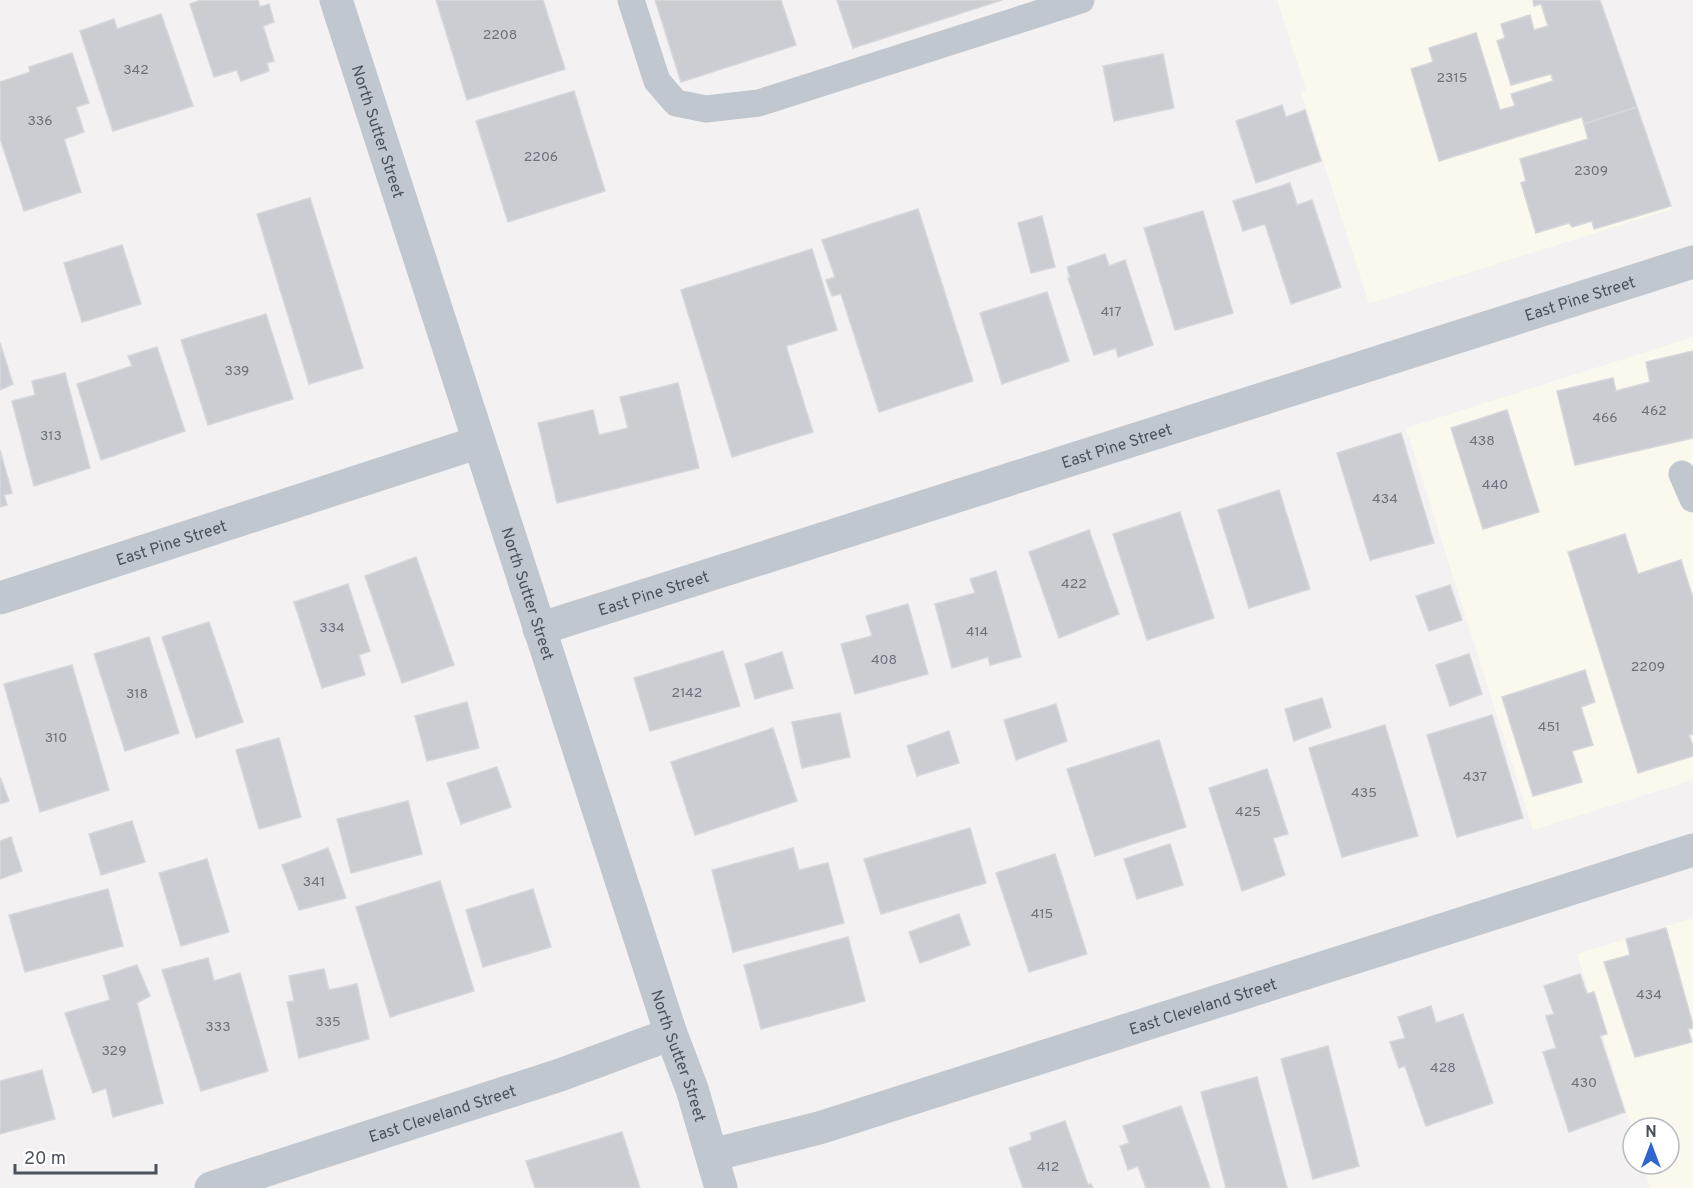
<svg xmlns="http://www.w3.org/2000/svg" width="1693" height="1188" viewBox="0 0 1693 1188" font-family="Overpass,sans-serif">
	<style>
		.commercial { fill: #fbf8ed }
		.building { fill: #cbcdd3; stroke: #d6d7db; stroke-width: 1.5 }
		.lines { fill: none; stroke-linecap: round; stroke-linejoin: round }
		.service { stroke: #c1c7ce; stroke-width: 27 }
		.minor { stroke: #c1c7ce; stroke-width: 33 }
		.labels { text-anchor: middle; stroke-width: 5; stroke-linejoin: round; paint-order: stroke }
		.number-label { font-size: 14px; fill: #6b717a }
		.street-label { font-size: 16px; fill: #4b525c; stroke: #fff }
	</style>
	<rect width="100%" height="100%" fill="#f3f1f1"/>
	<g class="commercial">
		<path d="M1277,0H1601L1672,209L1369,304L1301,92L1306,90Z"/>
		<path d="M1693,337V780L1533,830L1406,428Z"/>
		<path d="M1693,918V1188H1650L1643,1164H1669V1128H1633V1133L1577,954Z"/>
	</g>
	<g class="building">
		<path d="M201,0H258L260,7L269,4L274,22L263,26L274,61L267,63L269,71L241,81L237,70L214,77L190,4Z"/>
		<path d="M436,0H543L565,69L467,100Z"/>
		<path d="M655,0H781L796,45L681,82Z"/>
		<path d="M837,0H1002L853,48Z"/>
		<path d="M1533,0H1600L1637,107L1584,124L1582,117L1439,161L1411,69L1433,62L1429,48L1476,33L1500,110L1515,106L1511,94L1553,81L1551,74L1511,85L1497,41L1505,38L1501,24L1530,15L1534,30L1548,26L1541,4L1534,6Z"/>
		<path d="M161,14L193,106L113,131L80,31L114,19L117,29Z"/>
		<path d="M72,53L89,103L76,107L84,132L64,139L81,192L24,211L0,138V82L30,72L29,67Z"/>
		<path d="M1163,54L1174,108L1114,121L1103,66Z"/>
		<path d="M574,91L605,191L508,222L476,121Z"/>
		<path d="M1282,105L1286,117L1305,110L1321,161L1256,183L1236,121Z"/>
		<path d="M1637,107L1671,206L1594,229L1592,221L1572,227L1569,223L1536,233L1521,183L1526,181L1520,159L1588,139L1584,124Z"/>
		<path d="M1290,183L1297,205L1312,200L1341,287L1291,304L1265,224L1243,231L1233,201Z"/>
		<path d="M310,198L363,368L309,384L257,214Z"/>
		<path d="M918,209L973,381L879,412L841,294L832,296L826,280L835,277L822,240Z"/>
		<path d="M1203,211L1233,313L1175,330L1144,228Z"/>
		<path d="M1042,216L1055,267L1031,273L1018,223Z"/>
		<path d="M122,245L141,304L82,322L64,263Z"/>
		<path d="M812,249L837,330L786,346L813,432L732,457L681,290Z"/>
		<path d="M1105,254L1109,266L1125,260L1153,345L1118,357L1116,348L1094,355L1068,278H1070L1067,267Z"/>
		<path d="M1047,292L1069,361L1002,384L980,313Z"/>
		<path d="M266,314L293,399L208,425L181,340Z"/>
		<path d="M0,343L13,384L0,390Z"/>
		<path d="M157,347L185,431L101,460L77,384L132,366L128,356Z"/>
		<path d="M1693,351V438L1575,465L1557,391L1613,378L1616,391L1650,382L1646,362Z"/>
		<path d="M65,373L90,468L34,486L12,401L35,395L32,381Z"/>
		<path d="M678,383L699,468L557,503L538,423L593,410L599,435L628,428L620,397Z"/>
		<path d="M1507,410L1539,512L1483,529L1451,428Z"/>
		<path d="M1401,433L1434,543L1370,560L1337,453Z"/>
		<path d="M0,450L12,493L4,495L7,505L0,507Z"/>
		<path d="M1279,490L1310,589L1249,608L1218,510Z"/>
		<path d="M1180,512L1214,618L1147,640L1113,534Z"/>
		<path d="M1089,530L1119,614L1059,638L1029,552Z"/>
		<path d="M1625,534L1638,574L1681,560L1693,598V734L1689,735L1693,746V756L1638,773L1568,552Z"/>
		<path d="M416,557L454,665L402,683L365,576Z"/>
		<path d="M996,571L1021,657L990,665L988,657L952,668L935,604L975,593L970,579Z"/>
		<path d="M348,584L370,651L359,655L365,675L322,688L294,602Z"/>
		<path d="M1450,585L1462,620L1429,631L1416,596Z"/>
		<path d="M908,604L928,674L855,694L841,644L872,636L866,616Z"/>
		<path d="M209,622L243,722L196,738L162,637Z"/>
		<path d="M149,637L179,733L125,751L94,654Z"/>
		<path d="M723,651L740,706L650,731L634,678Z"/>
		<path d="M782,652L793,688L755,699L745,664Z"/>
		<path d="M1469,654L1482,694L1450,706L1436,665Z"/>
		<path d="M72,665L109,790L40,812L4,684Z"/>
		<path d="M1585,670L1595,702L1581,707L1593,745L1572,751L1582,782L1533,796L1502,697Z"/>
		<path d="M1322,698L1331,727L1294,741L1285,709Z"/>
		<path d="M467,702L479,748L427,761L415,716Z"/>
		<path d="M1056,704L1067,741L1016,760L1004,720Z"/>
		<path d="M840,713L850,757L802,768L792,722Z"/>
		<path d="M1492,715L1523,818L1457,837L1427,735Z"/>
		<path d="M1385,725L1418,836L1342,857L1309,748Z"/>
		<path d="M773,728L797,801L695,835L671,762Z"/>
		<path d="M949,731L959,763L917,776L907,746Z"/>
		<path d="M279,738L301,817L259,829L236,750Z"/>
		<path d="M1159,740L1186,827L1095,856L1067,769Z"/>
		<path d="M497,767L511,807L461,824L447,783Z"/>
		<path d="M1267,769L1288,834L1273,838L1285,875L1242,891L1209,788Z"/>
		<path d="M0,777L9,801L0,804Z"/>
		<path d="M408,801L422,854L351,873L337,819Z"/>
		<path d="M132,821L145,862L101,875L89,834Z"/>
		<path d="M970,828L986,883L881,914L864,859Z"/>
		<path d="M11,837L22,871L0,879V841Z"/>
		<path d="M1170,844L1183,885L1137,899L1124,859Z"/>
		<path d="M328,848L346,898L299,910L282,865Z"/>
		<path d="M793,848L799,870L828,863L844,923L733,952L712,870Z"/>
		<path d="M1055,854L1087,954L1029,972L996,873Z"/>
		<path d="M207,859L229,932L181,946L159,873Z"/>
		<path d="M440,881L474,991L390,1017L356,907Z"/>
		<path d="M108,889L123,946L25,972L9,915Z"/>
		<path d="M533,889L551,947L483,967L466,910Z"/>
		<path d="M959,914L970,945L920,963L909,932Z"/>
		<path d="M1666,928L1693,1025V1028L1688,1029L1692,1042L1635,1057L1604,962L1630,955L1626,939Z"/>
		<path d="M848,937L865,1001L761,1029L744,965Z"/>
		<path d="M208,958L214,981L240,973L268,1071L201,1091L162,970Z"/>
		<path d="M137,965L150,996L137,1003L163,1103L113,1117L106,1088L93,1093L65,1013L110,1000L103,976Z"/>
		<path d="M324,969L329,990L357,984L369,1039L299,1058L287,1002L294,1001L289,976Z"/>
		<path d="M1580,974L1587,994L1594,992L1607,1034L1600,1036L1625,1112L1569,1132L1543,1052L1556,1048L1546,1016L1554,1014L1544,986Z"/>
		<path d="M1431,1006L1436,1023L1463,1014L1493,1103L1426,1126L1405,1066L1399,1068L1390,1042L1405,1038L1398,1017Z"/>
		<path d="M1328,1046L1359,1166L1313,1179L1281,1059Z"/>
		<path d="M42,1070L55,1119L0,1134V1081Z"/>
		<path d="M1257,1077L1287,1188H1226L1201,1092Z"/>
		<path d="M1181,1106L1210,1188H1146L1138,1166L1128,1170L1120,1146L1129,1143L1123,1126Z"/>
		<path d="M1065,1121L1088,1185L1091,1184L1093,1188H1023L1009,1148L1032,1140L1030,1133Z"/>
		<path d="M622,1132L640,1188H535L526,1161Z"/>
	</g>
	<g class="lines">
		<g class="service">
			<path d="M631,0L657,81L676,103L706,109L759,103L1081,0"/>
			<path d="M1682,474L1693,499"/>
		</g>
		<g class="minor">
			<path id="s1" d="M336,0L671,1034L692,1089L721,1188"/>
			<path id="s2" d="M0,598L479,442"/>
			<path id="s3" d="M539,629L1693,262"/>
			<path id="s4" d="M712,1155L819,1128L1693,850"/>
			<path id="s5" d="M211,1188L560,1075L671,1034"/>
		</g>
	</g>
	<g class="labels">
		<g class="number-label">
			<text x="500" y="39">2208</text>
			<text x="136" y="74">342</text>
			<text x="1452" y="82">2315</text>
			<text x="40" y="125">336</text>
			<text x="541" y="161">2206</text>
			<text x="1591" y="175">2309</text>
			<text x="1111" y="316">417</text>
			<text x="237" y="375">339</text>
			<text x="1654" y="415">462</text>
			<text x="1605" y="422">466</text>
			<text x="51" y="440">313</text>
			<text x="1482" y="445">438</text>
			<text x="1495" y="489">440</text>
			<text x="1385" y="503">434</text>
			<text x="1074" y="588">422</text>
			<text x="332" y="632">334</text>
			<text x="977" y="636">414</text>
			<text x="884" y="664">408</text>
			<text x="1648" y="671">2209</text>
			<text x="687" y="697">2142</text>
			<text x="137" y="698">318</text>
			<text x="1549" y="731">451</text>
			<text x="56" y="742">310</text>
			<text x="1475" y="781">437</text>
			<text x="1364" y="797">435</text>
			<text x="1248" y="816">425</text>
			<text x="314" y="886">341</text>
			<text x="1042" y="918">415</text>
			<text x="1649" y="999">434</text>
			<text x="328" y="1026">335</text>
			<text x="218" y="1031">333</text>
			<text x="114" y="1055">329</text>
			<text x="1443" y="1072">428</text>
			<text x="1584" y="1087">430</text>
			<text x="1048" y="1171">412</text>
		</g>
		<g class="street-label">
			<text dy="6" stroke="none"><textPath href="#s1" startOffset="138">North Sutter Street</textPath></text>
			<text dy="6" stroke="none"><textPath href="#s3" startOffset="1092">East Pine Street</textPath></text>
			<text dy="6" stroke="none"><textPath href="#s3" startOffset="606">East Pine Street</textPath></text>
			<text dy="6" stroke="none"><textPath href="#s2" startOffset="180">East Pine Street</textPath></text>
			<text dy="6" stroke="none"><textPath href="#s3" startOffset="120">East Pine Street</textPath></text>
			<text dy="6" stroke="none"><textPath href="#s1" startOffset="624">North Sutter Street</textPath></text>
			<text dy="6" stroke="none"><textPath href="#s4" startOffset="513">East Cleveland Street</textPath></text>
			<text dy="6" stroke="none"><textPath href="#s1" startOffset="1110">North Sutter Street</textPath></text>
			<text dy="6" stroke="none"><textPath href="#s5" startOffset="243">East Cleveland Street</textPath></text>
		</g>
	</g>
	<g transform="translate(1651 1146)"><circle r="28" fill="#ffffff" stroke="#b7babe" stroke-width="1.5"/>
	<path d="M0-4.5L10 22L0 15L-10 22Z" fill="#2e65d0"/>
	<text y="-9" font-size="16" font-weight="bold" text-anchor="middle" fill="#4b525c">N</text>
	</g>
	<path d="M15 1164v9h141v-9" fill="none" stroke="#4b525c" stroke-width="3"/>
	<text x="24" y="1164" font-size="18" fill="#4b525c" stroke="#ffffff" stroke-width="4.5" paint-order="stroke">20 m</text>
</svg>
